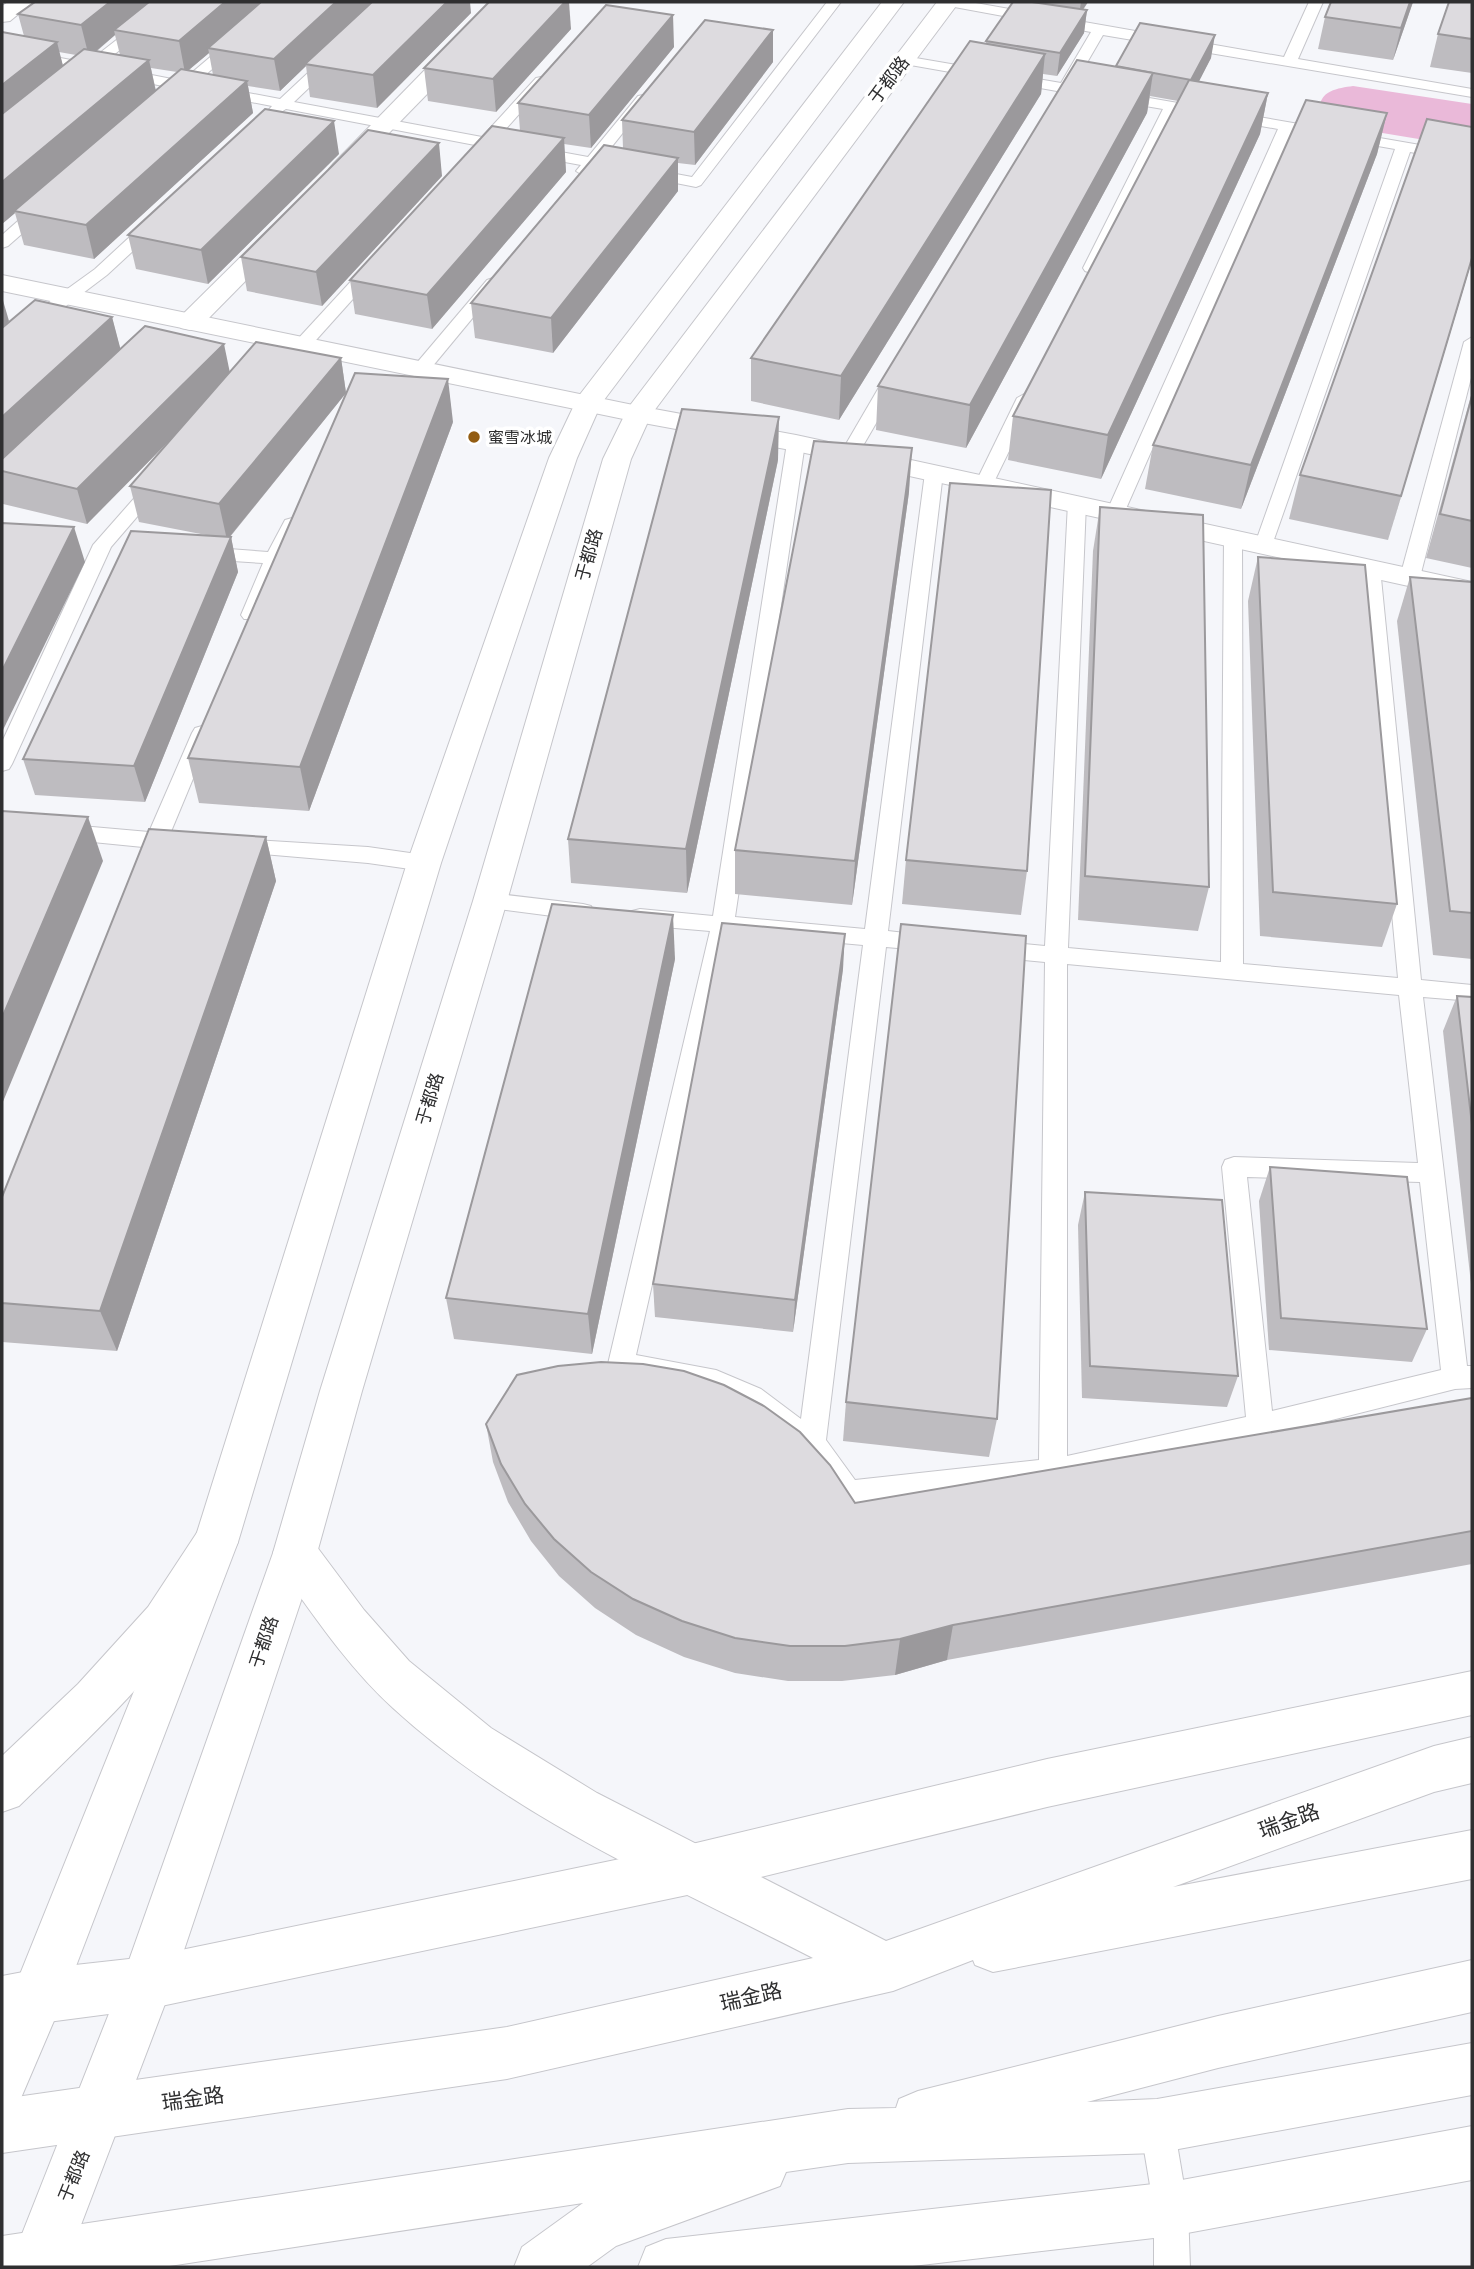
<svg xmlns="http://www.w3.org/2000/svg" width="1474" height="2269" viewBox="0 0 1474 2269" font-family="Arial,'Noto Sans SC',sans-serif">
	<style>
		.green { fill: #eab9d9 }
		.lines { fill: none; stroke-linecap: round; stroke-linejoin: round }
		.service-casing { stroke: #c6c6cb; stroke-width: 2 }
		.minor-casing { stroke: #c6c6cb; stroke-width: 2 }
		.tertiary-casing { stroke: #c6c6cb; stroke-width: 2 }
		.secondary-casing { stroke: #c6c6cb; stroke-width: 2 }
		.primary-casing { stroke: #c6c6cb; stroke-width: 2 }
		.service { fill: #fff; fill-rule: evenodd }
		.minor { fill: #fff; fill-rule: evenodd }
		.tertiary { fill: #fff; fill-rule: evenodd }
		.secondary { fill: #fff; fill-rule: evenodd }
		.primary { fill: #fff; fill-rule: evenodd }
		.wall { fill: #bebcc0; fill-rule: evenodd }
		.shaded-wall { fill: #9b999c }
		.building { fill: #dddbdf; stroke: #9b999c; stroke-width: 2 }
		.poi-dot { fill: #935d13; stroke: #fff; stroke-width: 2.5 }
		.labels { text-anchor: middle; stroke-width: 7; stroke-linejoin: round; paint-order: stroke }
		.far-poi-label { font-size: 16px; fill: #2f2f30; stroke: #fff; text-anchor: start }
		.street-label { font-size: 18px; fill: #2f2f30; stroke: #fff }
		.near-street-label { font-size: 21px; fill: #2f2f30; stroke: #fff }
	</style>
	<rect width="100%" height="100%" fill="#f5f6fa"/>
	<path class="green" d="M1353,86L1472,104V143L1449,144L1346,127L1320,109C1319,91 1338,88 1353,86Z"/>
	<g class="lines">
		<g class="service-casing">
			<g id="service">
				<path d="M165,2H180L101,65L182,81L275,2H290L196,83L280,99L326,56L331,55L338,59L336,62L294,102L482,137L536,78L541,77L548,81L546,84L496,140L588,157L638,96L643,95L650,99L601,160L692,177L827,2H841L701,185L696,187L595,167L589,174L584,176L576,171L581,165L489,148L479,155L471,150L475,145L286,109L273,117L266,113L272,106L188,90L177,96L170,92L173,88L93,72L83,77L76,73L78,70L2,55V47L87,63Z"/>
				<path d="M942,2H970L1284,57L1309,2H1323L1298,59L1472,89V97L1103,35L1074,85L1472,154V163L1410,152L1271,548L1264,550L1255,544L1395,149L1292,131L1125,511L1123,515H1109L1107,511L1278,129L1177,111L1099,268L1091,273L1085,271L1083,268L1163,109L1069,93L1064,94L1057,91L899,63L897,60L904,56L1061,83L1091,32L949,6Z"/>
				<path d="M43,202L51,207L49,210L8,246L2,248V235L37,204Z"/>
				<path d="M154,218L162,223L160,226L107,275L46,321L8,356L2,357V343L34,313L95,269L148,220Z"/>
				<path d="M372,263L378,265L380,268L378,271L308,349H296L294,345L296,341L366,265Z"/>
				<path d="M493,278L501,283L499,286L427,373H415L412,369L415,365L487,280Z"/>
				<path d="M1472,337V374L1420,577L1410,583L1403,581L1400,577L1464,342Z"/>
				<path d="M894,372L903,377L857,456L848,461L842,460L839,456L885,377Z"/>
				<path d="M1026,393L1035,398L993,484L984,489L978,488L975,484L1017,398Z"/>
				<path d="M796,438L805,443L735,917L865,929L925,473L934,468L943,473L888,931L939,937L942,943L939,949L931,951L886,947L826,1440L855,1480L1039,1460L1045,962L992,957L984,955L981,949L984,943L992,941L1045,946L1068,503L1077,497L1086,503L1068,948L1221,962L1224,537L1233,531L1242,537L1243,964L1398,978L1360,568L1370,562L1380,568L1421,980L1472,985V1001L1423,997L1467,1366H1472V1388L1455,1389L1260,1438L1053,1483L848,1505L838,1502L802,1450L741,1405L704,1389L612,1372L608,1364L710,931L640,925L632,923L629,917L632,911L640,909L713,916L787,443ZM732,933L863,945L801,1419L761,1389L716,1370L636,1355ZM1067,964L1399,995L1418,1163L1234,1157L1225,1160L1222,1167L1246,1417L1067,1456ZM1247,1177L1420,1182L1441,1370L1272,1411Z"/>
				<path d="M158,477L167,482L111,547L12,764L9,769L2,771V742L93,545L152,478Z"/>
				<path d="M292,518L301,524L283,558L261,615L258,619H244L241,615L263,563L202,559L193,553L202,547L268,552L285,520Z"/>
				<path d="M202,726L209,728L212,733L170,834L180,837L183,842L180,847L164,849L156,866L148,869L140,866L137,861L143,847L2,833V819L149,832L192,733L195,728Z"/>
				<path d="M236,839L368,847L424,855L432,858L435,863L432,868L424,871L368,863L228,851L225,846L228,841Z"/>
				<path d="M490,893L583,904L591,906L594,912L591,918L583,920L482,907L479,901L482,895Z"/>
				<path d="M1157,2109L1169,2114L1174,2126L1188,2209L1190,2267H1154V2209L1140,2126L1145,2114Z"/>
			</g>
		</g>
		<g class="minor-casing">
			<g id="minor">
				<path d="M463,37L471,39L474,44L471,49L349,174L341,176L333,174L329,169L333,164L455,39Z"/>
				<path d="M280,225L289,227L292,232L289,237L199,328L190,330L181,328L177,322L181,316L271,227Z"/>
			</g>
		</g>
		<g class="tertiary-casing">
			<g id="tertiary">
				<path d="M8,2H33L10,21L2,22V6Z"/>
				<path d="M2,275L638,406L796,435L1472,582V600L796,451L638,422L2,291Z"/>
				<path d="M1472,1671V1715L1047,1807L692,1894L147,2009L2,2028V1976L39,1969L147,1957L692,1844L1047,1759Z"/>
				<path d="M1472,2126V2180L1171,2236L904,2267H638L646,2247L666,2239L1171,2182Z"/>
			</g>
		</g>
		<g class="secondary-casing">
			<g id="secondary">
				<path d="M882,2H904L601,404L577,458L441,863L238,1542L65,1995L21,2098L2,2105V2019L194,1542L407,863L549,458L578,397Z"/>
				<path d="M937,2H959L651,415L631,459L507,901L362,1391L317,1553L173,1983L65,2267H9L121,1983L273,1553L320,1391L473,901L603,459L628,408Z"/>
			</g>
		</g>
		<g class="primary-casing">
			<g id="primary">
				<path d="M216,1522L232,1528L238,1542C190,1647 100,1727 19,1806L2,1812V1756L78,1684L148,1607L200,1528Z"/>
				<path d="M295,1533L311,1539L364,1610L409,1661L491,1728L597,1793L886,1941L1434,1746L1472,1737V1783L1434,1792L1173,1887L1472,1830V1879L993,1972L975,1965L973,1960L893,1991L507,2079L2,2153V2099L507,2027L813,1958C669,1884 513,1818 393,1708C348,1667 314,1616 279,1567L273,1553L279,1539Z"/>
				<path d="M1472,1960V2012L1218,2068L1087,2102L1157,2099L1472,2043V2095L1157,2153L848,2163L786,2172L780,2186L616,2246L587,2267H514L522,2247L583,2203L163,2267H2V2236L848,2109L896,2108L899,2099L918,2091L1218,2016Z"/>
			</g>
		</g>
		<use href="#service" class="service"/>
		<use href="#minor" class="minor"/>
		<use href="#tertiary" class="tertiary"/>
		<use href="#secondary" class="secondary"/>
		<use href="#primary" class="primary"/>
	</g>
	<g class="wall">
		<path d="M1013,2H1088L1083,10H1087L1084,33L1057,76L1043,74L1041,94L839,420L751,401V358L986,44V41Z"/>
		<path d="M1331,2H1413L1393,60L1318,49L1325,17Z"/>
		<path d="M1472,2V73L1430,67L1438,34Z"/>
		<path d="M471,13L377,108L310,97L306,66L280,91L248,86L253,113L94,259L24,245L15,213L2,224V32L24,36L18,14ZM115,35L120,55L97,51ZM59,52L76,55L63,66ZM209,53L213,75L189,70ZM151,68L177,72L156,91Z"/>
		<path d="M571,29L496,112L428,101L424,68Z"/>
		<path d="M773,30V62L695,165L678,163V191L553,353L475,338L471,303L623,148L622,120Z"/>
		<path d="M674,47L591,148L564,144L566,172L432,329L355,314L350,280L520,131L518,103Z"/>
		<path d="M1211,58L1198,82L1268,93L1260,134L1101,479L1008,460L1013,416L1178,101L1150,96L1147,113L966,448L876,430L878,386L1116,66Z"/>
		<path d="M1387,113L1377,154L1241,509L1145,489L1153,445Z"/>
		<path d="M1472,127V260L1388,540L1289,519L1300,475Z"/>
		<path d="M339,154L208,284L136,269L128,235Z"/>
		<path d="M442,176L322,306L247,291L241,257Z"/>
		<path d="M112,317L120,349L230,372L341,358L346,393L230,537H231L238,572L145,802L35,795L23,759L206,535L139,522L130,486L176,434L87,524L3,504L2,500V328Z"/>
		<path d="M1472,392V568L1426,558Z"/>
		<path d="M453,422L309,811L199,803L188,758Z"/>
		<path d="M778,460L687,893L571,883L568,839Z"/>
		<path d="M909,492L852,905L735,894V850Z"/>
		<path d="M1100,507L1209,887L1198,931L1078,920L1093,551Z"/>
		<path d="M1258,557L1397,904L1382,947L1260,936L1248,601Z"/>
		<path d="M1410,577L1472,582V959L1433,955L1397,621Z"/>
		<path d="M266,837L276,881L117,1351L2,1342V1197Z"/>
		<path d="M906,860L1027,871L1021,915L902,904Z"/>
		<path d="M675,959L592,1354L454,1339L446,1298Z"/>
		<path d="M843,969L793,1332L655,1317L653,1284Z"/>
		<path d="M1457,996L1472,997V1293L1443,1031Z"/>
		<path d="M1270,1167L1427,1329L1412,1362L1269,1350L1259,1201Z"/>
		<path d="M1085,1192L1238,1376L1227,1407L1082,1398L1078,1225Z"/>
		<path d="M1472,1398V1564L947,1660L895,1675L842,1681H788L735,1673L684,1657L636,1635L595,1608L559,1576L531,1541L508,1502L493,1462L486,1424L855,1503Z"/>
		<path d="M846,1402L997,1419L989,1457L843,1441Z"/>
	</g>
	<g class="shaded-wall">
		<path d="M110,2H156L114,30L115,35L89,57L81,25Z"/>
		<path d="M225,2H267L208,48L209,53L185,73L179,41Z"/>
		<path d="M336,2H374L305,64L306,66L280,91L274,59Z"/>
		<path d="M447,2H470L471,13L377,108L373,75Z"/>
		<path d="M565,2H569L571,29L496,112L493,79Z"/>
		<path d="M1081,2H1088L1079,15Z"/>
		<path d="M1410,2H1413L1393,60L1401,28Z"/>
		<path d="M1087,10L1084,33L1057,76L1060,53Z"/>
		<path d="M673,15L674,47L591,148L589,115Z"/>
		<path d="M773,30V62L695,165L694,132Z"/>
		<path d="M1215,35L1211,58L1188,103L1191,80Z"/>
		<path d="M57,42L65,74L2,125V85Z"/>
		<path d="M1045,54L1041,94L839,420L841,376Z"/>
		<path d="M149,60L156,92L14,211L15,213L2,224V182Z"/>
		<path d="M1153,73L1147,113L966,448L970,405Z"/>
		<path d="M247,81L253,113L94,259L86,225Z"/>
		<path d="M1268,93L1260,134L1101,479L1108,435Z"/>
		<path d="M1387,113L1377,154L1241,509L1251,465Z"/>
		<path d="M334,121L339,154L208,284L201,250Z"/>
		<path d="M564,138L566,172L432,329L427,295Z"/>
		<path d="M439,143L442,176L322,306L316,272Z"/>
		<path d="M678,158V191L553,353L551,318Z"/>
		<path d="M1472,258V260L1388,540L1401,496Z"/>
		<path d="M2,297L9,321L2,328Z"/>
		<path d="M112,317L121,351L2,462V417Z"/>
		<path d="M224,344L231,378L87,524L77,489Z"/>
		<path d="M341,358L346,393L227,540L219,504Z"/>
		<path d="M448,379L453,422L309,811L300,767Z"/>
		<path d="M779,417L778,460L687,893L686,849Z"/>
		<path d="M912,448L909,492L852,905L855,861Z"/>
		<path d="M74,527L85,562L2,732V671Z"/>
		<path d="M231,537L238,572L145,802L134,766Z"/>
		<path d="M88,817L103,861L2,1104V1018Z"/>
		<path d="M266,837L276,881L117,1351L100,1311Z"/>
		<path d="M673,915L675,959L592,1354L588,1314Z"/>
		<path d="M845,934L843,969L793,1332L795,1300Z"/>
		<path d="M953,1625L947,1660L895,1675L900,1639Z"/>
	</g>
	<g class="building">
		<path d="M35,2H110L81,25L18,14Z"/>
		<path d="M149,2H225L179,41L114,30Z"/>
		<path d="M261,2H336L274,59L208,48Z"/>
		<path d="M372,2H447L373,75L305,64Z"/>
		<path d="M489,2H565L493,79L424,68Z"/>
		<path d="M1013,2H1032L1087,10L1060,53L986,41Z"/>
		<path d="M1331,2H1410L1401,28L1325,17Z"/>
		<path d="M1449,2H1472V39L1438,34Z"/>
		<path d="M606,5L673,15L589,115L518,103Z"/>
		<path d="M705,20L773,30L694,132L622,120Z"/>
		<path d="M1140,23L1215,35L1191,80L1116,66Z"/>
		<path d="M2,32L57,42L2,85Z"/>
		<path d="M970,41L1045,54L841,376L751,358Z"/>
		<path d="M84,49L149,60L2,182V114Z"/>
		<path d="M1077,60L1153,73L970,405L878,386Z"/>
		<path d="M181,69L247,81L86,225L14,211Z"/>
		<path d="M1189,80L1268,93L1108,435L1013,416Z"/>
		<path d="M1306,100L1387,113L1251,465L1153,445Z"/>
		<path d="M265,109L334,121L201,250L128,235Z"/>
		<path d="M1427,119L1472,127V258L1401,496L1300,475Z"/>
		<path d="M492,126L564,138L427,295L350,280Z"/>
		<path d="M368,130L439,143L316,272L241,257Z"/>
		<path d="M604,145L678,158L551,318L471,303Z"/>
		<path d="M35,300L112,317L2,417V328Z"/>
		<path d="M145,326L224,344L77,489L2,471V459Z"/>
		<path d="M256,342L341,358L219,504L130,486Z"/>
		<path d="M355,373L448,379L300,767L188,758Z"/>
		<path d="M1472,396V521L1440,514Z"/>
		<path d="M682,409L779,417L686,849L568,839Z"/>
		<path d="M814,441L912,448L855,861L735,850Z"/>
		<path d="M950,483L1051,490L1027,871L906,860Z"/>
		<path d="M1100,507L1203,515L1209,887L1085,876Z"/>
		<path d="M2,523L74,527L2,671Z"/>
		<path d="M131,531L231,537L134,766L23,759Z"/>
		<path d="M1258,557L1365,565L1397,904L1273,892Z"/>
		<path d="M1410,577L1472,582V913L1450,911Z"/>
		<path d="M2,811L88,817L2,1018Z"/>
		<path d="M149,829L266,837L100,1311L2,1303V1197Z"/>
		<path d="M552,904L673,915L588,1314L446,1298Z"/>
		<path d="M722,923L845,934L795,1300L653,1284Z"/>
		<path d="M901,924L1026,936L997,1419L846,1402Z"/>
		<path d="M1457,996L1472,997V1125Z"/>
		<path d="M1270,1167L1407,1177L1427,1329L1281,1318Z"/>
		<path d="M1085,1192L1222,1200L1238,1376L1090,1366Z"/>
		<path d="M601,1362L643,1364L684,1371L724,1385L764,1406L800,1432L830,1465L855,1503L1472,1398V1531L953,1625L900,1639L845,1646H790L735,1638L682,1621L633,1599L591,1572L554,1539L525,1504L501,1464L486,1424L517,1375L558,1366Z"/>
	</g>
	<circle class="poi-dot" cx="474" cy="437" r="7"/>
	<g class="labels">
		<g class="far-poi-label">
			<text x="488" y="443">蜜雪冰城</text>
		</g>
		<g class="street-label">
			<text transform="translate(889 80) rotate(-53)" y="6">于都路</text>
			<text transform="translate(589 555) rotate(-74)" y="6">于都路</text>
			<text transform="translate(430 1099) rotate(-73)" y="6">于都路</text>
			<text transform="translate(264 1642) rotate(-71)" y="6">于都路</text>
			<text transform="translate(74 2176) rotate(-68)" y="6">于都路</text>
		</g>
		<g class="near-street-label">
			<text transform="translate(1289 1821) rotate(-20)" y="7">瑞金路</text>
			<text transform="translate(751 1997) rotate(-13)" y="7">瑞金路</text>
			<text transform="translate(193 2099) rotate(-8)" y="7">瑞金路</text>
		</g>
	</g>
	<rect width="1474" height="2269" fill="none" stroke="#2f2f30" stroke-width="7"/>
</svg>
